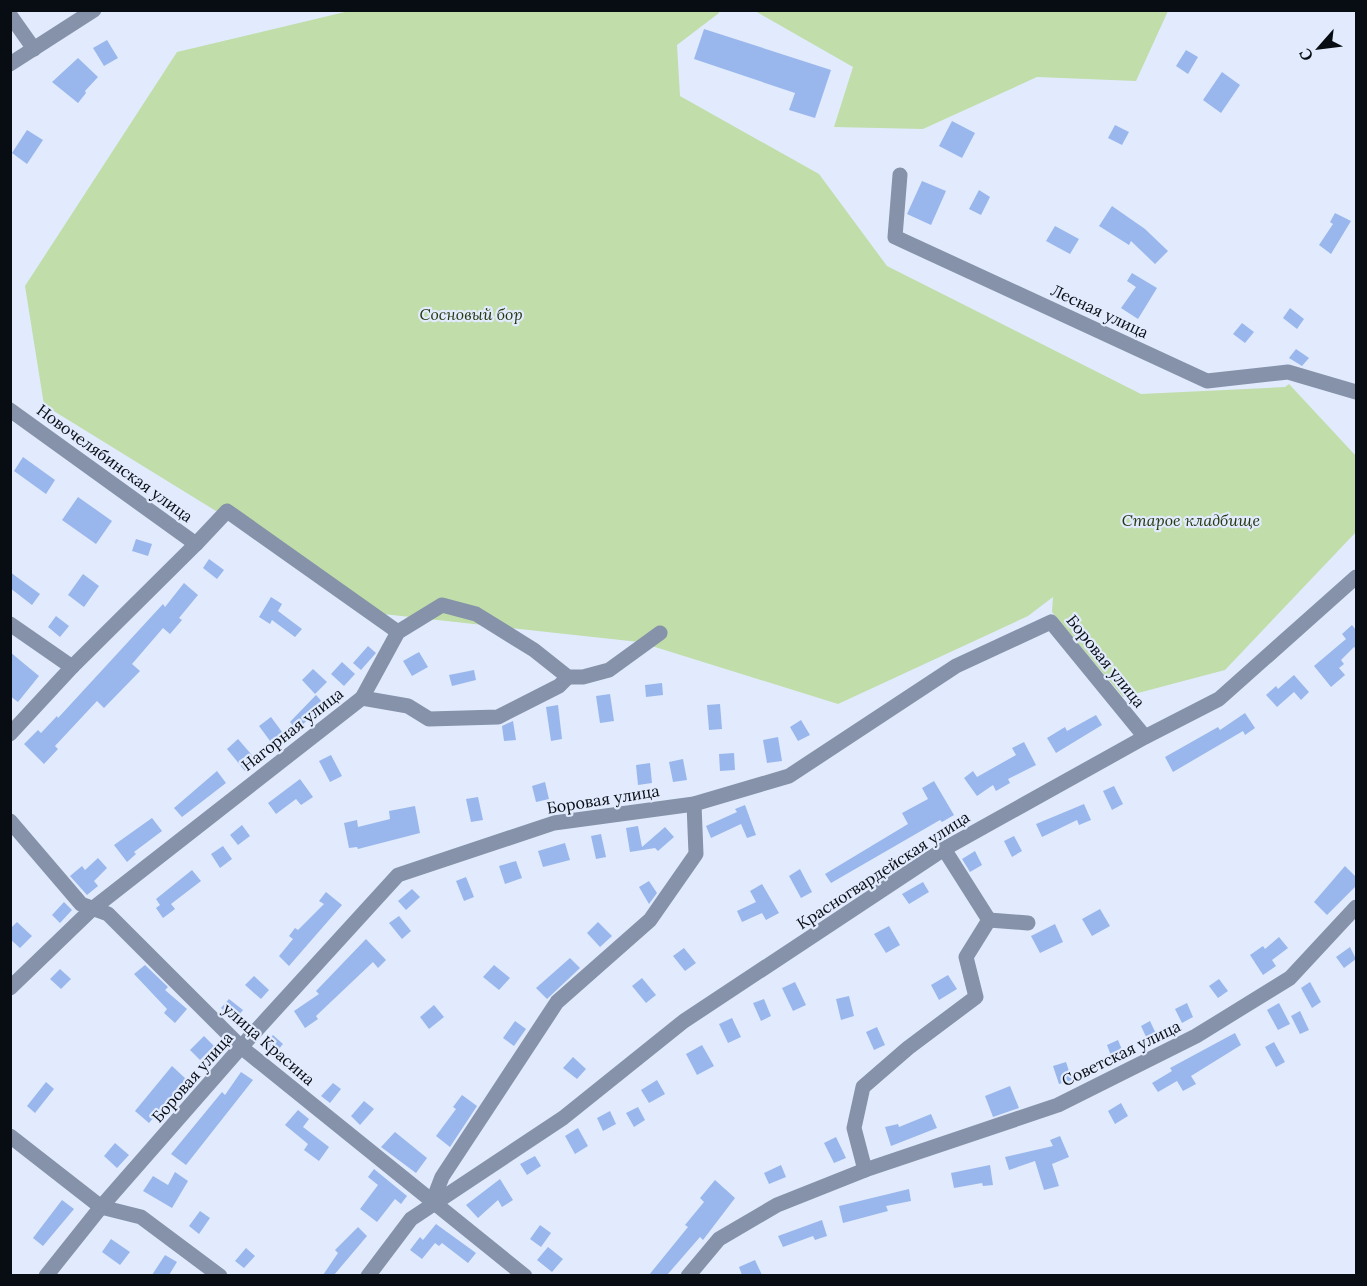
<svg xmlns="http://www.w3.org/2000/svg" width="1367" height="1286" viewBox="0 0 1367 1286" font-family="Lora,serif">
	<style>
		.green { fill: #c1ddaa }
		.building { fill: #99b7ed }
		.lines { fill: none; stroke-linecap: round; stroke-linejoin: round }
		.minor { stroke: #8592a9; stroke-width: 15 }
		.labels { text-anchor: middle; stroke-width: 4.5; stroke-linejoin: round; paint-order: stroke }
		.street-label { font-size: 16px; fill: #080c13; stroke: #e1ebfd }
		.park-label { font-size: 16px; font-style: italic; fill: #25380f; stroke: #e1ebfd }
	</style>
	<rect width="100%" height="100%" fill="#e1ebfd"/>
	<g class="green">
		<path d="M349,11H718L719,13L677,45L680,96L819,174L887,266L1141,394L1285,387L1289,384L1356,456V532L1225,670L1123,697L1052,612L1053,597L1028,616L838,704L639,642L383,614L44,405L25,286L177,52Z"/>
		<path d="M755,11H1168L1136,81L1037,77L923,129L834,127L853,67Z"/>
	</g>
	<g class="building">
		<path d="M704,29L831,70L815,118L789,110L795,93L694,59Z"/>
		<path d="M107,40L118,58L104,66L93,48Z"/>
		<path d="M1186,50L1198,57L1188,74L1176,66Z"/>
		<path d="M78,58L98,77L85,91L86,93L78,103L52,82Z"/>
		<path d="M1222,72L1240,85L1221,113L1203,100Z"/>
		<path d="M952,121L975,133L962,158L939,146Z"/>
		<path d="M1115,125L1129,132L1122,145L1108,138Z"/>
		<path d="M27,130L43,140L27,164L12,153Z"/>
		<path d="M922,181L946,191L931,225L907,214Z"/>
		<path d="M979,190L990,197L981,215L969,209Z"/>
		<path d="M1112,206L1145,229L1168,251L1155,264L1131,241L1129,245L1099,226Z"/>
		<path d="M1335,213L1351,221L1331,254L1319,245L1333,224L1330,222Z"/>
		<path d="M1055,226L1079,239L1070,254L1046,241Z"/>
		<path d="M1132,273L1157,288L1138,319L1121,308L1136,287L1127,281Z"/>
		<path d="M1290,308L1304,319L1297,329L1283,318Z"/>
		<path d="M1242,323L1254,332L1245,343L1233,334Z"/>
		<path d="M1296,349L1309,358L1302,366L1289,358Z"/>
		<path d="M23,457L55,480L46,494L14,471Z"/>
		<path d="M78,497L112,521L96,544L62,520Z"/>
		<path d="M136,539L152,544L148,556L132,551Z"/>
		<path d="M209,559L224,570L217,579L203,568Z"/>
		<path d="M10,572L40,594L32,605L10,588Z"/>
		<path d="M83,574L99,586L84,607L68,595Z"/>
		<path d="M184,583L198,595L179,618L182,620L170,634L163,628L132,664L140,671L104,708L97,701L55,746L58,749L44,764L24,744L38,730L41,733L57,716L58,718L163,604L165,607Z"/>
		<path d="M271,597L282,604L278,611L302,629L295,637L272,620L270,624L259,617Z"/>
		<path d="M56,616L69,626L60,637L48,627Z"/>
		<path d="M1352,625L1356,630V649L1354,647L1341,660L1344,664L1339,668L1345,675L1331,687L1314,666L1346,639L1342,634Z"/>
		<path d="M368,646L376,653L361,670L353,663Z"/>
		<path d="M10,652L39,676L18,702L10,696Z"/>
		<path d="M419,652L428,667L412,676L403,661Z"/>
		<path d="M342,662L355,674L344,686L331,674Z"/>
		<path d="M313,669L327,682L315,694L302,680Z"/>
		<path d="M474,670L476,680L452,686L449,675Z"/>
		<path d="M1294,675L1309,692L1301,700L1294,692L1277,707L1266,695L1276,686L1278,689Z"/>
		<path d="M662,683L663,695L646,697L645,685Z"/>
		<path d="M610,694L614,721L600,723L596,696Z"/>
		<path d="M316,695L324,704L297,730L290,722Z"/>
		<path d="M720,704L722,729L709,730L707,705Z"/>
		<path d="M558,705L562,739L551,741L546,707Z"/>
		<path d="M1245,713L1255,728L1245,735L1243,731L1173,772L1165,757L1218,727L1220,730Z"/>
		<path d="M1096,715L1102,725L1056,753L1047,738L1065,727L1067,731Z"/>
		<path d="M271,717L285,736L273,745L259,726Z"/>
		<path d="M801,720L810,735L798,741L790,727Z"/>
		<path d="M513,721L516,740L504,741L502,726Z"/>
		<path d="M778,737L782,761L767,763L763,740Z"/>
		<path d="M238,739L257,761L245,771L227,749Z"/>
		<path d="M1024,742L1036,765L1008,779L1010,783L996,791L993,785L977,796L964,778L973,771L977,777L1016,755L1012,748Z"/>
		<path d="M734,753L735,770L720,771L719,754Z"/>
		<path d="M331,755L342,776L330,782L319,761Z"/>
		<path d="M683,759L687,780L673,782L669,762Z"/>
		<path d="M650,763L652,783L638,785L636,765Z"/>
		<path d="M217,771L226,783L182,817L174,808Z"/>
		<path d="M300,779L313,797L301,805L296,799L276,814L268,803Z"/>
		<path d="M934,781L954,815L942,822L940,820L831,883L825,874L908,824L902,813L928,799L922,788Z"/>
		<path d="M545,782L549,799L536,802L532,786Z"/>
		<path d="M1114,786L1123,804L1112,810L1103,791Z"/>
		<path d="M478,797L483,820L471,822L466,799Z"/>
		<path d="M1084,804L1091,820L1079,825L1077,820L1042,837L1036,824Z"/>
		<path d="M745,805L756,835L747,838L741,824L711,838L706,826L737,812L735,809Z"/>
		<path d="M415,806L420,833L358,849L357,847L349,848L344,823L357,820L358,827L390,819L389,811Z"/>
		<path d="M152,818L162,831L134,852L136,854L127,862L114,845Z"/>
		<path d="M242,825L250,836L238,845L230,835Z"/>
		<path d="M638,826L642,847L665,827L674,837L658,851L655,848L630,852L626,828Z"/>
		<path d="M601,834L606,857L596,859L591,836Z"/>
		<path d="M1014,836L1022,851L1012,857L1004,841Z"/>
		<path d="M565,843L570,860L543,867L538,851Z"/>
		<path d="M223,846L232,859L220,868L211,854Z"/>
		<path d="M975,851L982,865L970,872L962,859Z"/>
		<path d="M98,858L107,868L94,881L98,886L87,895L70,876L82,866L85,870Z"/>
		<path d="M516,861L522,878L505,884L499,866Z"/>
		<path d="M1345,866L1356,877V886L1327,915L1314,902Z"/>
		<path d="M800,869L812,892L801,898L789,876Z"/>
		<path d="M192,870L201,881L171,904L175,909L163,918L156,908L160,905L156,899Z"/>
		<path d="M466,877L474,897L464,901L456,881Z"/>
		<path d="M649,881L657,893L649,904L639,887Z"/>
		<path d="M923,882L929,892L909,904L902,894Z"/>
		<path d="M762,884L779,913L766,920L762,913L742,922L737,911L756,902L750,891Z"/>
		<path d="M412,889L420,897L406,910L398,901Z"/>
		<path d="M326,892L342,905L289,966L279,956L293,939L289,936L295,928L298,930L324,904L319,901Z"/>
		<path d="M64,902L72,910L60,923L52,915Z"/>
		<path d="M1100,909L1110,926L1092,936L1082,919Z"/>
		<path d="M399,916L411,931L402,939L389,923Z"/>
		<path d="M17,922L32,936L20,948L10,939V929Z"/>
		<path d="M598,922L612,936L600,947L587,933Z"/>
		<path d="M1055,924L1063,942L1040,953L1031,936Z"/>
		<path d="M889,926L900,945L886,953L874,934Z"/>
		<path d="M1279,937L1288,948L1272,960L1276,966L1263,975L1250,955L1263,946L1265,949Z"/>
		<path d="M366,939L386,960L378,968L373,962L316,1016L318,1019L305,1028L294,1011L319,994L316,991Z"/>
		<path d="M1350,947L1356,959L1344,968L1336,957Z"/>
		<path d="M684,948L696,963L685,971L673,956Z"/>
		<path d="M570,958L580,968L547,999L536,988Z"/>
		<path d="M145,965L168,987L165,990L187,1009L175,1023L164,1013L167,1009L134,974Z"/>
		<path d="M494,965L510,978L499,990L483,977Z"/>
		<path d="M60,969L71,979L61,989L50,979Z"/>
		<path d="M948,975L957,989L939,1000L931,985Z"/>
		<path d="M254,976L269,990L261,999L245,985Z"/>
		<path d="M642,978L656,995L646,1003L632,986Z"/>
		<path d="M1219,979L1228,991L1218,998L1209,986Z"/>
		<path d="M795,982L806,1005L793,1011L782,988Z"/>
		<path d="M1310,982L1321,1002L1312,1008L1301,988Z"/>
		<path d="M849,996L854,1016L841,1020L836,999Z"/>
		<path d="M229,999L243,1010L235,1020L221,1008Z"/>
		<path d="M764,999L771,1016L761,1021L753,1003Z"/>
		<path d="M1187,1003L1193,1017L1182,1023L1175,1009Z"/>
		<path d="M1279,1003L1290,1024L1278,1030L1267,1010Z"/>
		<path d="M434,1005L444,1017L429,1029L420,1017Z"/>
		<path d="M1300,1011L1309,1030L1300,1034L1291,1016Z"/>
		<path d="M732,1018L741,1037L728,1043L719,1024Z"/>
		<path d="M515,1021L526,1029L514,1046L503,1038Z"/>
		<path d="M1150,1021L1158,1038L1149,1043L1141,1026Z"/>
		<path d="M877,1027L885,1045L874,1050L866,1032Z"/>
		<path d="M1235,1033L1241,1045L1191,1076L1196,1084L1183,1091L1177,1081L1158,1092L1152,1083L1172,1071L1170,1068Z"/>
		<path d="M273,1035L283,1044L273,1056L263,1047Z"/>
		<path d="M204,1036L214,1046L200,1060L190,1050Z"/>
		<path d="M1118,1040L1125,1057L1113,1061L1107,1045Z"/>
		<path d="M1274,1042L1285,1062L1276,1067L1265,1047Z"/>
		<path d="M702,1045L714,1066L697,1075L686,1054Z"/>
		<path d="M573,1057L586,1069L577,1079L563,1068Z"/>
		<path d="M1066,1062L1072,1080L1059,1084L1053,1066Z"/>
		<path d="M172,1066L186,1079L149,1123L135,1111Z"/>
		<path d="M241,1072L253,1080L186,1165L171,1154L222,1092L225,1095Z"/>
		<path d="M657,1080L665,1094L649,1103L641,1090Z"/>
		<path d="M46,1082L54,1089L35,1113L27,1106Z"/>
		<path d="M333,1083L341,1089L330,1103L321,1096Z"/>
		<path d="M1010,1086L1019,1108L993,1117L985,1096Z"/>
		<path d="M462,1095L477,1106L450,1147L436,1136L456,1109L453,1107Z"/>
		<path d="M364,1101L374,1109L360,1125L351,1116Z"/>
		<path d="M1121,1103L1128,1116L1115,1124L1108,1111Z"/>
		<path d="M638,1107L645,1120L634,1127L626,1113Z"/>
		<path d="M298,1110L309,1119L303,1127L329,1147L319,1161L304,1150L308,1144L285,1125Z"/>
		<path d="M610,1111L616,1124L603,1131L597,1118Z"/>
		<path d="M931,1114L937,1128L891,1146L885,1127L898,1124L899,1127Z"/>
		<path d="M578,1128L588,1146L575,1154L565,1136Z"/>
		<path d="M395,1132L427,1158L416,1173L381,1147Z"/>
		<path d="M1060,1136L1069,1157L1052,1164L1059,1186L1044,1190L1035,1161L1009,1170L1005,1157L1053,1146L1050,1140Z"/>
		<path d="M836,1137L846,1158L834,1163L824,1143Z"/>
		<path d="M115,1143L129,1155L117,1168L104,1156Z"/>
		<path d="M535,1156L541,1166L527,1175L520,1164Z"/>
		<path d="M781,1165L786,1177L769,1184L764,1173Z"/>
		<path d="M990,1165L993,1185L983,1186L982,1183L954,1188L951,1173Z"/>
		<path d="M374,1169L407,1196L401,1204L395,1199L377,1222L360,1209L378,1185L368,1177Z"/>
		<path d="M175,1172L188,1181L172,1208L143,1191L153,1176L168,1185Z"/>
		<path d="M500,1179L513,1200L502,1207L498,1200L478,1218L466,1205Z"/>
		<path d="M715,1180L735,1198L703,1240L700,1237L667,1275H649L688,1227L685,1225L704,1202L700,1198Z"/>
		<path d="M909,1189L911,1201L886,1206L888,1211L843,1223L839,1206Z"/>
		<path d="M62,1200L74,1209L43,1246L33,1238Z"/>
		<path d="M200,1211L210,1218L199,1234L189,1226Z"/>
		<path d="M822,1220L827,1236L815,1240L813,1236L783,1247L778,1236Z"/>
		<path d="M436,1224L476,1253L468,1263L442,1243L439,1246L435,1243L422,1259L410,1250L420,1237L423,1240Z"/>
		<path d="M540,1225L551,1233L541,1247L530,1239Z"/>
		<path d="M358,1227L367,1236L334,1275H323L338,1253L335,1250Z"/>
		<path d="M111,1239L130,1252L120,1265L102,1252Z"/>
		<path d="M548,1247L563,1259L552,1272L537,1260Z"/>
		<path d="M246,1248L255,1256L244,1268L235,1261Z"/>
		<path d="M165,1255L177,1262L169,1275H152Z"/>
		<path d="M755,1260L762,1275H742L739,1267Z"/>
	</g>
	<g class="lines">
		<g class="minor">
			<path d="M10,15L34,49"/>
			<path d="M10,64L94,10"/>
			<path d="M900,175L895,237L1207,381L1288,372L1356,392"/>
			<path d="M10,410L196,544L227,511L398,632"/>
			<path d="M10,624L72,667"/>
			<path d="M362,698L408,706L429,719L498,717L559,686L568,677"/>
			<path d="M10,734L72,667L196,544"/>
			<path d="M10,821L81,904L108,914L241,1047L525,1276"/>
			<path d="M989,920L1028,923"/>
			<path d="M10,988L91,910L362,698L398,632L442,605L476,614L534,650L568,677H583L609,670L660,633"/>
			<path d="M10,1136L101,1207L141,1217L220,1276"/>
			<path d="M865,1170L854,1128L863,1087L908,1048L976,997L966,957L989,920L944,849"/>
			<path d="M432,1203L442,1177L557,1002L650,920L696,854L694,804"/>
			<path d="M46,1276L101,1207L241,1047L398,875L554,823L694,804L789,776L956,666L1051,622L1145,737"/>
			<path d="M368,1276L411,1219L563,1118L684,1021L944,849L1145,737L1219,699L1356,577"/>
			<path d="M688,1276L719,1239L777,1205L865,1170L1058,1105L1196,1036L1290,978L1356,907"/>
		</g>
	</g>
	<g class="labels">
		<g class="street-label">
			<text transform="translate(1100 311) rotate(25)" y="6">Лесная улица</text>
			<text transform="translate(115 463) rotate(36)" y="6">Новочелябинская улица</text>
			<text transform="translate(1106 661) rotate(51)" y="6">Боровая улица</text>
			<text transform="translate(292 729) rotate(-38)" y="6">Нагорная улица</text>
			<text transform="translate(603 799) rotate(-9)" y="6">Боровая улица</text>
			<text transform="translate(883 870) rotate(-33)" y="6">Красногвардейская улица</text>
			<text transform="translate(269 1044) rotate(41)" y="6">улица Красина</text>
			<text transform="translate(1121 1053) rotate(-26)" y="6">Советская улица</text>
			<text transform="translate(192 1077) rotate(-49)" y="6">Боровая улица</text>
		</g>
		<g class="park-label">
			<text x="471" y="320">Сосновый бор</text>
			<text x="1191" y="526">Старое кладбище</text>
		</g>
	</g>
	<rect width="1367" height="1286" fill="none" stroke="#080c13" stroke-width="24"/>
	<g transform="translate(1319 48) rotate(242)" stroke="#e1ebfd" stroke-width="4.5" paint-order="stroke">
	<path d="M0-4.5L10 22L0 15L-10 22Z" fill="#080c13"/>
	<text y="-9" font-size="16" font-weight="bold" text-anchor="middle" fill="#080c13">С</text>
	</g>
</svg>
